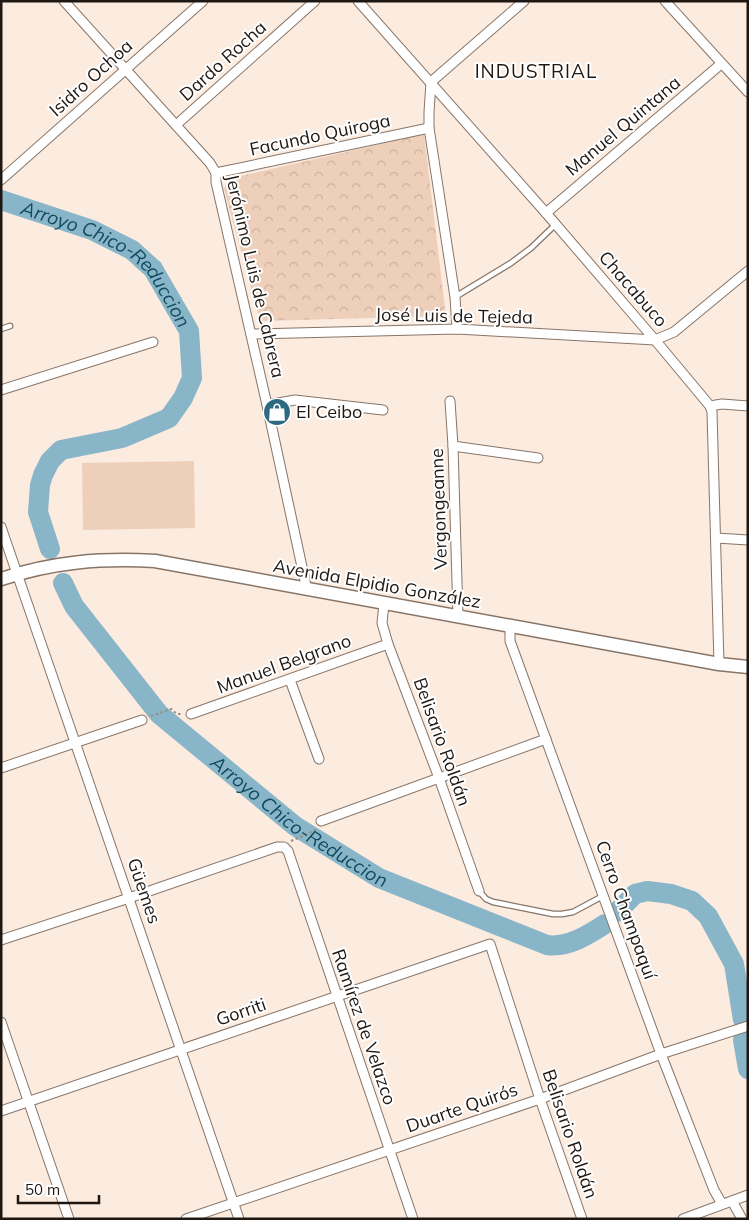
<svg xmlns="http://www.w3.org/2000/svg" width="749" height="1220" viewBox="0 0 749 1220" font-family="Mulish,sans-serif">
	<style>
		.forest { fill: url(#forest-crowns) }
		.garden { fill: #eecfba }
		.lines { fill: none; stroke-linecap: round; stroke-linejoin: round }
		.river { stroke: #89b5c9; stroke-width: 20 }
		.service-casing { stroke: #877568; stroke-width: 7 }
		.minor-casing { stroke: #877568; stroke-width: 11 }
		.secondary-casing { stroke: #877568; stroke-width: 15 }
		.path { stroke: #9a8d84; stroke-width: 2; stroke-dasharray: 2.5 2.5; stroke-linecap: butt }
		.service { stroke: #fff; stroke-width: 4.5 }
		.minor { stroke: #fff; stroke-width: 9 }
		.secondary { stroke: #fff; stroke-width: 12 }
		.labels { text-anchor: middle; stroke-width: 4; stroke-linejoin: round; paint-order: stroke }
		.street-label { font-size: 18px; fill: #1e1712; stroke: #fff }
		.poi-label { font-size: 18px; fill: #1e1712; stroke: #fff; text-anchor: start }
		.neighbourhood-label { font-size: 19px; letter-spacing: 1px; fill: #1e1712; stroke: #fff }
		.water-label { font-size: 19px; font-style: italic; fill: #104b60; stroke: #fff }
	</style>
	<defs>
		<pattern id="forest-crowns" width="20" height="18" patternUnits="userSpaceOnUse" patternTransform="scale(1.25)"><rect width="20" height="18" fill="#eecfba"/><path d="M2 6a3 3 0 1 1 6 0M12 15a3 3 0 1 1 6 0" fill="none" stroke="#ccb19f"/></pattern>
	</defs>
	<rect width="100%" height="100%" fill="#fcebdf"/>
	<path class="forest" d="M424,134L446,316L260,321L224,189L227,182L236,177Z"/>
	<path class="garden" d="M194,461L195,528L83,530L82,463Z"/>
	<g class="lines">
		<g class="river">
			<path id="s1" d="M1,200L92,230L132,250L153,269L189,331L192,378L183,398L169,418L122,438L61,450L50,461L43,475L40,485L38,512L50,549"/>
			<path id="s2" d="M63,583L74,606L159,714L295,826L379,878L547,945C568,948 588,935 605,924"/>
			<path d="M617,912L635,894L647,891L671,894L692,901L708,916L734,964L743,1020"/>
			<path d="M743,1040L748,1069"/>
		</g>
		<g class="service-casing">
			<g id="service">
				<path d="M455,297L511,263L531,248L556,224"/>
				<path d="M1,329L10,326"/>
				<path d="M479,891L486,899L493,902L553,914H562L573,912L603,896"/>
			</g>
		</g>
		<g class="minor-casing">
			<g id="minor">
				<path d="M64,1L210,163L216,173V182L267,405L307,590"/>
				<path d="M358,1L546,213L655,340L710,406L712,412L719,664"/>
				<path d="M665,1L748,92"/>
				<path d="M176,125L315,1"/>
				<path d="M216,173L429,128"/>
				<path d="M1,180L203,1"/>
				<path d="M546,213L721,64"/>
				<path d="M457,329L455,297L429,128V112L431,82L524,1"/>
				<path d="M251,334L457,329L655,340L674,332L748,271"/>
				<path d="M1,390L153,342"/>
				<path d="M450,401L453,446L458,616"/>
				<path d="M267,405L295,400L383,410"/>
				<path d="M710,406L722,404L748,406"/>
				<path d="M453,446L538,458"/>
				<path d="M1,527L239,1219"/>
				<path d="M716,538L748,540"/>
				<path d="M384,604L382,623L388,644L439,778L479,891"/>
				<path d="M510,625V641L661,1054L714,1190L722,1204"/>
				<path d="M290,680L319,759"/>
				<path d="M191,714L388,644"/>
				<path d="M1,768L142,720"/>
				<path d="M321,821L546,739"/>
				<path d="M1,940L129,898L277,847H284L288,851L413,1219"/>
				<path d="M1,1022L69,1219"/>
				<path d="M1,1111L490,944L540,1099L582,1219"/>
				<path d="M732,1201L742,1219"/>
				<path d="M186,1219L540,1099L661,1054L748,1026"/>
				<path d="M683,1219L748,1195"/>
			</g>
		</g>
		<g class="secondary-casing">
			<path id="secondary" d="M1,579C53,562 100,558 155,561L719,664L748,667"/>
		</g>
		<g class="path">
			<path d="M151,716L171,709L177,714H181"/>
			<path d="M291,841L316,830"/>
		</g>
		<use href="#service" class="service"/>
		<use href="#minor" class="minor"/>
		<use href="#secondary" class="secondary"/>
	</g>
	<defs>
		<g id="shop-disc" transform="scale(1.4375)"><circle r="9.5" fill="#2e6982" stroke="#fff"/><path d="M-5-2.5h2.3a2.7 3.5 0 0 1 5.4 0H5L5.5 6h-11ZM-1.5-2.5h3a1.5 2.3 0 0 0-3 0Z" fill="#fff"/></g>
	</defs>
	<g fill-rule="evenodd">
		<use href="#shop-disc" x="277" y="412"/>
	</g>
	<g class="labels">
		<g class="street-label">
			<text transform="translate(223 61) rotate(-42)" y="6">Dardo Rocha</text>
			<text transform="translate(91 78) rotate(-42)" y="6">Isidro Ochoa</text>
			<text transform="translate(623 126) rotate(-40)" y="6">Manuel Quintana</text>
			<text transform="translate(320 135) rotate(-12)" y="6">Facundo Quiroga</text>
			<text transform="translate(255 276) rotate(77)" y="6">Jerónimo Luis de Cabrera</text>
			<text transform="translate(633 289) rotate(49)" y="6">Chacabuco</text>
			<text transform="translate(454 316) rotate(1)" y="6">José Luis de Tejeda</text>
			<text transform="translate(439 509) rotate(-92)" y="6">Vergongeanne</text>
			<text transform="translate(377 584) rotate(10)" y="6">Avenida Elpidio González</text>
			<text transform="translate(284 664) rotate(-20)" y="6">Manuel Belgrano</text>
			<text transform="translate(442 742) rotate(70)" y="6">Belisario Roldán</text>
			<text transform="translate(144 891) rotate(71)" y="6">Güemes</text>
			<text transform="translate(626 910) rotate(70)" y="6">Cerro Champaquí</text>
			<text transform="translate(241 1012) rotate(-19)" y="6">Gorriti</text>
			<text transform="translate(364 1027) rotate(71)" y="6">Ramírez de Velazco</text>
			<text transform="translate(462 1108) rotate(-19)" y="6">Duarte Quirós</text>
			<text transform="translate(570 1134) rotate(71)" y="6">Belisario Roldán</text>
		</g>
		<g class="poi-label">
			<text x="296" y="418">El Ceibo</text>
		</g>
		<g class="neighbourhood-label">
			<text x="536" y="78">INDUSTRIAL</text>
		</g>
		<g class="water-label">
			<text dy="7" stroke="none"><textPath href="#s1" startOffset="128">Arroyo Chico-Reduccion</textPath></text>
			<text dy="7" stroke="none"><textPath href="#s2" startOffset="340">Arroyo Chico-Reduccion</textPath></text>
		</g>
	</g>
	<rect width="749" height="1220" fill="none" stroke="#1e1712" stroke-width="5"/>
	<path d="M18 1195v8h81v-8" fill="none" stroke="#1e1712" stroke-width="2.5"/>
	<text x="25" y="1195" font-size="15" fill="#1e1712" stroke="#ffffff" stroke-width="4" paint-order="stroke">50 m</text>
</svg>
